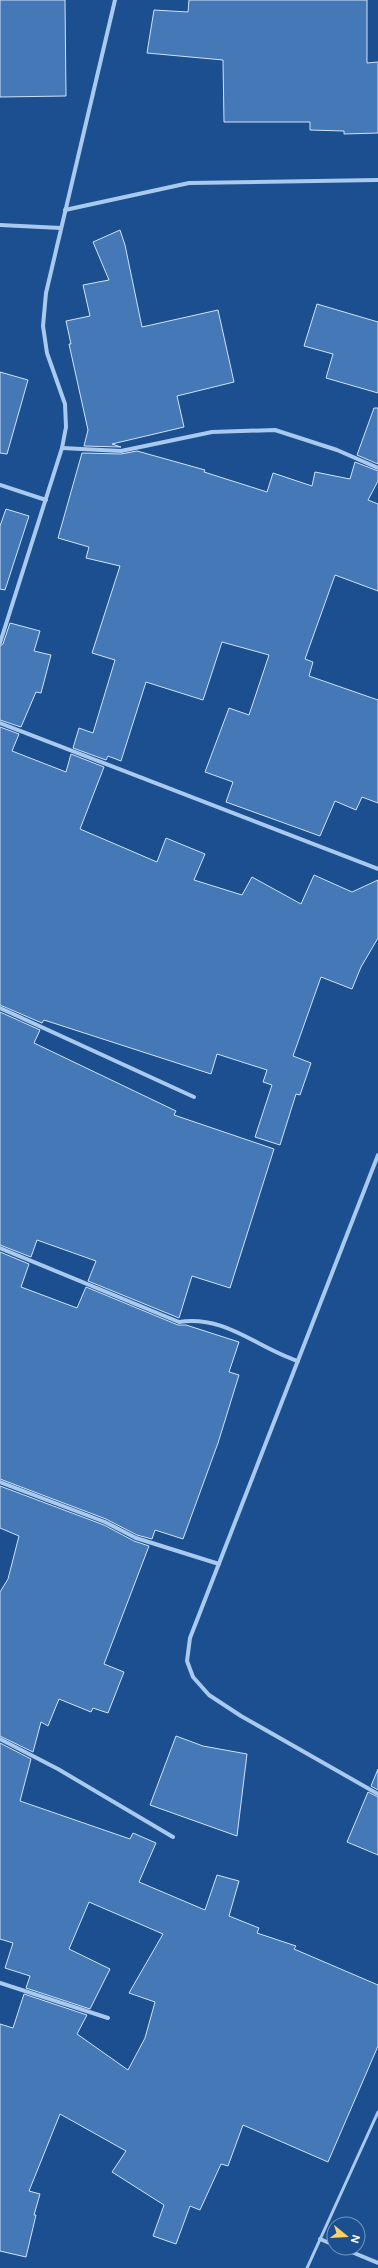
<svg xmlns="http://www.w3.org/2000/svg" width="378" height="2268" viewBox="0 0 378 2268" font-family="'DM Sans',sans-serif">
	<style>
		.building { fill: #4478b7; stroke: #cfe3fa }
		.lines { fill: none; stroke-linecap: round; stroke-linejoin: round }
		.lane { stroke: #a9c9ee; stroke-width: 3 }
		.street { stroke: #a9c9ee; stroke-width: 4 }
	</style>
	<rect width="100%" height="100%" fill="#1b4f8f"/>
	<g class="building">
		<path d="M0,0H65L66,96L0,97Z"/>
		<path d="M189,0H367V63L378,62V133L344,134V131L310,130V122H224L223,60L147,53L154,10L188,12Z"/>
		<path d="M120,230L125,245L142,327L218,310L234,382L177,396L184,427L112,444L121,447L84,446L88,430L69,344H71L66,321L90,316L83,285L109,280L93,242Z"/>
		<path d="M317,304L378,322V393L326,378L333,354L304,346Z"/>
		<path d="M0,372L28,380L7,454L0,453Z"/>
		<path d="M374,408H378V464L357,455Z"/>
		<path d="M137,451L205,470L204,472L267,492L273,473L312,486L315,472L350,479L355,462L378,471V481L368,500L378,504V591L335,575L305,659L313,662L309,676L378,700V803L362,797L356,810L335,801L320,836L226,802L233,782L205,772L229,708L249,715L269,655L222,642L203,700L146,682L121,761L108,756L106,760L73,748L79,728L93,733L115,660L92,653L120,566L86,558L89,547L58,538L82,453L121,454Z"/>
		<path d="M6,509L29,516L5,590L0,589V526Z"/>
		<path d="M10,623L40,631L34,651L51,655L41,693L36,692L21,727L0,720V646L3,644Z"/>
		<path d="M0,727L19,734L12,751L66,772L71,754L104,767L80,829L157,862L166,838L205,854L194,880L242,895L252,877L301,904L314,875L352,892L378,880V938L361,967L352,989L321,977L293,1056L311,1063L300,1095L296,1094L280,1145L255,1137L272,1085L263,1082L267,1070L217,1054L211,1074L44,1020L42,1023L0,1005Z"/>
		<path d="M0,1012L40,1030L34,1043L176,1111L174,1115L274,1149L230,1288L192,1276L179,1318L88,1281L96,1261L37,1240L31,1257L0,1245Z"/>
		<path d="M0,1252L29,1264L21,1287L77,1308L86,1287L178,1325H186L239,1342L229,1372L239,1375L218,1443L183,1539L155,1530L152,1539L137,1535L106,1519L0,1479Z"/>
		<path d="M0,1486L104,1525L134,1541L149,1546L104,1664L124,1672L108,1713L93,1708L91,1712L59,1699L48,1726L41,1722L33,1752L0,1736V1592L8,1579L19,1536L0,1528Z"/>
		<path d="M176,1736L203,1746L247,1754L237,1836L150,1805Z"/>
		<path d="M0,1743L31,1759L20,1801L130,1839L133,1833L156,1843L139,1882L205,1910L217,1875L239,1881L229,1916L259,1928L257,1933L296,1946L294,1949L378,1985V2046L328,2162L243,2125L228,2166L221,2164L200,2210L190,2206L176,2244L153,2236L164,2205L112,2172L126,2151L60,2114L29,2191L40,2194L34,2215H36L26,2257L0,2251V2024L13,2028L24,1994L87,2015L77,2034L128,2070L145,2038L155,2002L129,1993L163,1934L89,1902L69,1949L110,1969L90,2009L26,1988L30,1976L5,1968L13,1943L0,1939Z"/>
		<path d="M378,1769V1790L371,1786Z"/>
		<path d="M368,1792L378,1797V1855L347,1842Z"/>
	</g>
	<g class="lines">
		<path class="lane" d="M307,2268L378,2112"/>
		<g class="street">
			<path d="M65,210L189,183L378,180"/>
			<path d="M0,225L61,228"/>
			<path d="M62,448L121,451L212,432L275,430L337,450L378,468"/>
			<path d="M0,485L46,500"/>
			<path d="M0,643L62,448L66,427L65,404L47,353L43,326L46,293L115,0"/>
			<path d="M0,723L378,869"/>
			<path d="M0,1008L194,1097"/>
			<path d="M378,1155L190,1638L187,1661L193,1677L209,1695L241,1716L378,1794"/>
			<path d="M0,1248L179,1322C226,1315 257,1348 298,1361"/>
			<path d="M0,1482L105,1522L136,1538L219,1564"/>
			<path d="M0,1739L58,1769L173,1837"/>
			<path d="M0,1983L108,2018"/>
			<path d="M320,2239L334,2245"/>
			<path d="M342,2248L378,2263"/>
		</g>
	</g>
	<g transform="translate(346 2236) rotate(108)"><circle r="19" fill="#1b4f8f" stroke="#7695bc"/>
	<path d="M0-3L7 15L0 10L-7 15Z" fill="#ffd166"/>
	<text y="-6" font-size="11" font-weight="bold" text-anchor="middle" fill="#ffffff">N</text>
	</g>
</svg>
